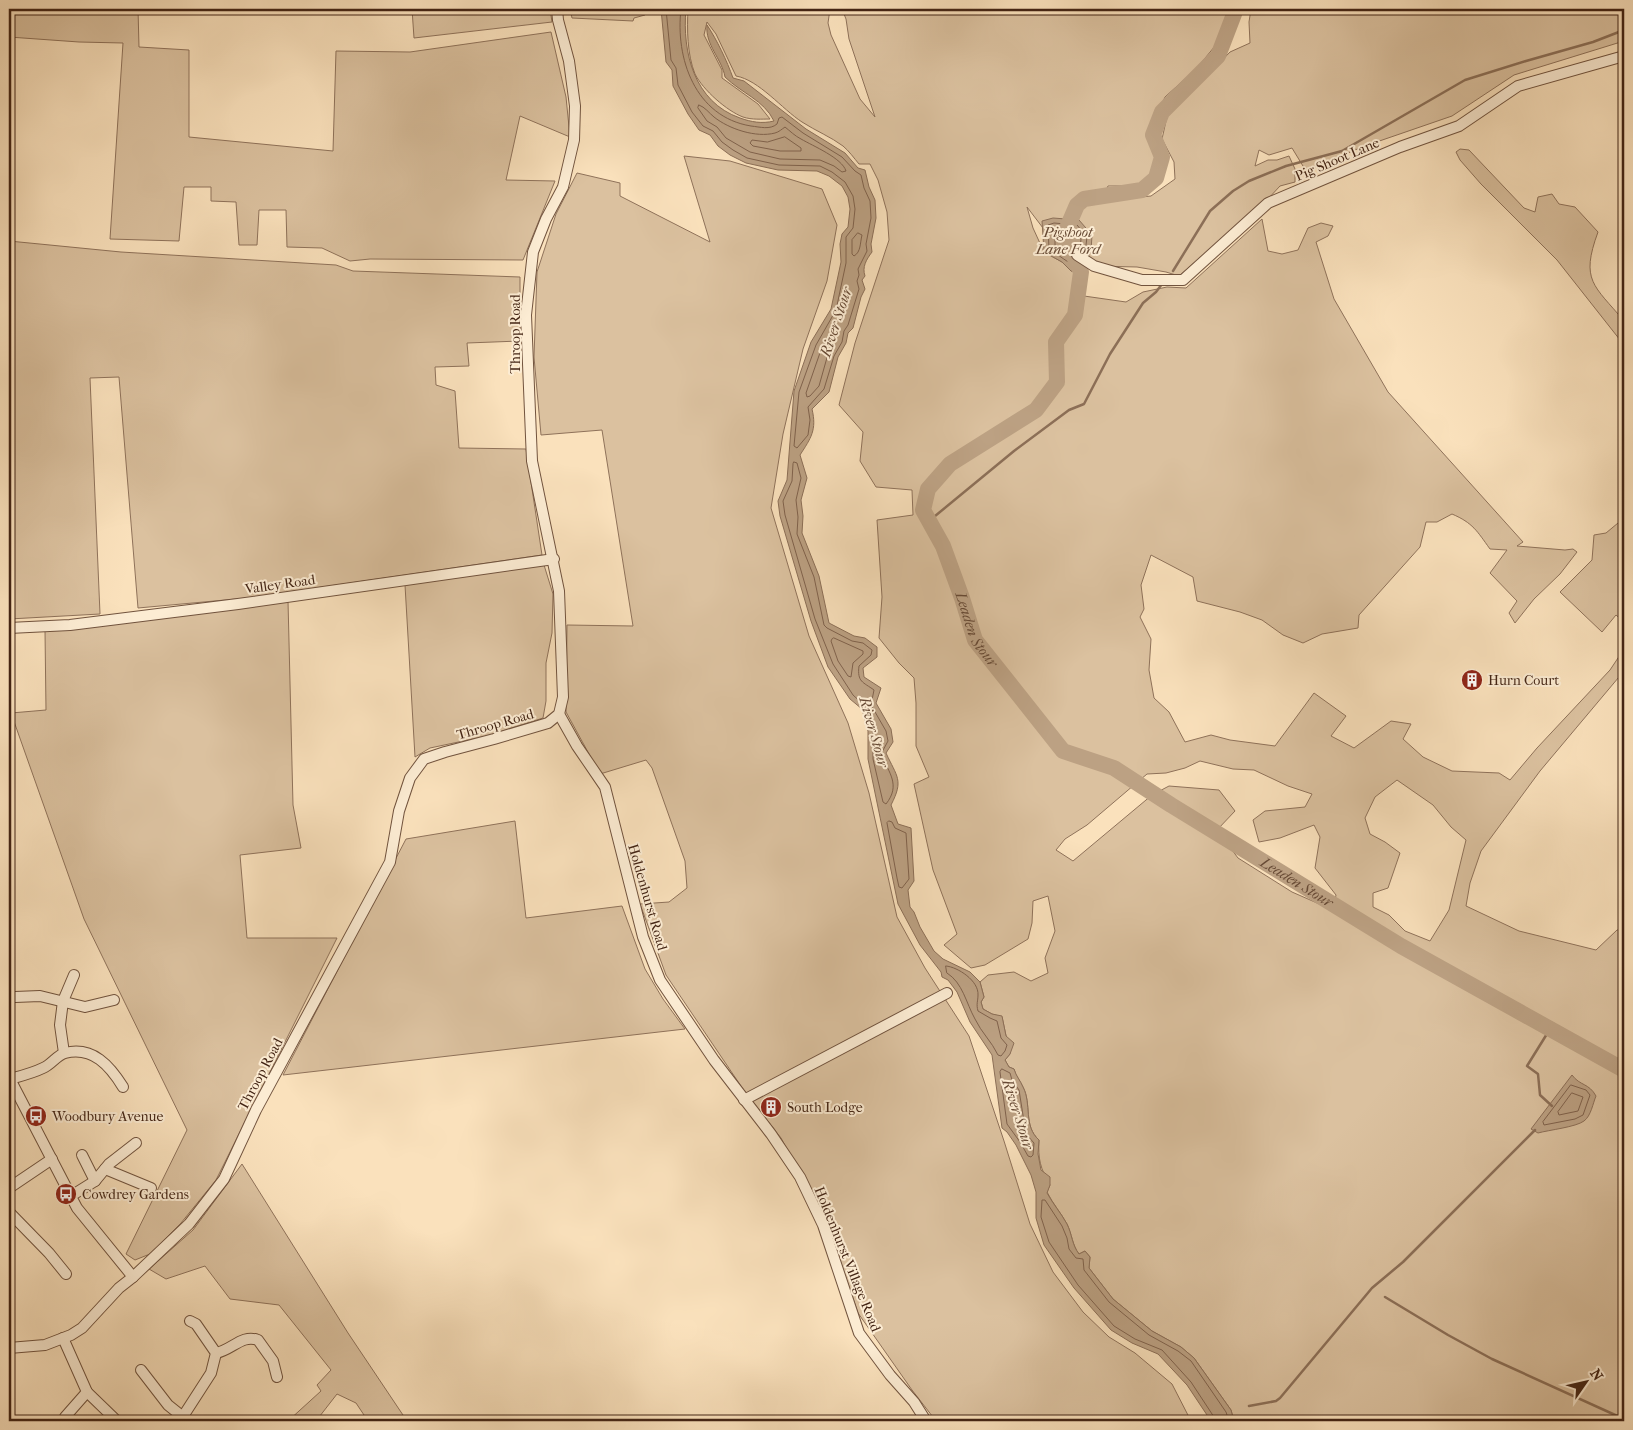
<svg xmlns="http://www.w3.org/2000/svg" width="1633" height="1430" viewBox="0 0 1633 1430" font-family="'IM FELL French Canon',serif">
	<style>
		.green { fill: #dbc19f; stroke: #8f725a; fill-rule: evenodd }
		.water { fill: #bca183; stroke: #8c6f57 }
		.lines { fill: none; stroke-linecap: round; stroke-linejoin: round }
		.shore { stroke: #80624c; stroke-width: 1 }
		.stream { stroke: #8c6f57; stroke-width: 2.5 }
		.river { stroke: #bca183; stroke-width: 16 }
		.minor-casing { stroke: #71533e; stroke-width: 12 }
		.minor { stroke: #fcecd3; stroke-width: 10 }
		.labels { text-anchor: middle; stroke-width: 4; stroke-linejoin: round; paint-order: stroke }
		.street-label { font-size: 14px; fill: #432414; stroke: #fcecd3 }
		.poi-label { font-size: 14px; fill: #432414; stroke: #fcecd3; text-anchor: start }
		.water-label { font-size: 15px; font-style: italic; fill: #674a35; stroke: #fcecd3 }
	</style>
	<rect width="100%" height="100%" fill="#fae1bc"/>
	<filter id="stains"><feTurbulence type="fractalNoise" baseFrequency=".004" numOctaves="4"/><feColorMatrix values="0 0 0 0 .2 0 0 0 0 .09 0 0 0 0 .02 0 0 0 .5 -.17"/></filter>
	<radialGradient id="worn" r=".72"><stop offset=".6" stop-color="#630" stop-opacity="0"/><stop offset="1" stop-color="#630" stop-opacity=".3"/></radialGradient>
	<g class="green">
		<path d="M9,9H138L139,47L189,50V137L333,151L336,51L410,52L551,32L566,97L570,137L520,116L506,180L555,181L523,260L370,259L350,261L322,248L287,247L286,210H259L257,245H239L236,202L211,201V187H184L179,241L110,239L123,43L79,42L9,37Z"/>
		<path d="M412,9H550L552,22L414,38Z"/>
		<path d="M570,9H645V15L634,18L633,21L572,18Z"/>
		<path d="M688,9H830L828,23L831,35L860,99L875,117L849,39L846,19L842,9H1230L1215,46L1197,68L1165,97L1148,136L1156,157L1153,176L1137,186H1108L1101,201L1151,196L1175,179L1174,162L1162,139L1168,112L1205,78L1230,52L1250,43L1249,22L1251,9H1624V41L1514,75L1452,116L1362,147L1306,171L1292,148L1269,155L1259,150L1255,166L1268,160H1277L1289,156L1295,169V182L1280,186L1267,200L1179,276L1166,272L1137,267L1094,266L1043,228L1027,207L1033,228L1044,252L1062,262L1071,271L1081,272L1084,296L1126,302L1143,292L1167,287L1186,288L1262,219L1268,251L1282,254L1298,250L1308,228L1321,223L1333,226L1328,236L1316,242L1334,299L1388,392L1523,542L1517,546L1565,550L1573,549L1577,552L1560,574L1534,599L1515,623L1509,613L1517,601L1490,573L1507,550L1490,549C1477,531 1473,523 1452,514L1437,522H1426L1420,547L1359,615L1358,628L1322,634L1303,643L1283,635L1262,620L1240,612L1197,601L1193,577L1151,555L1141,585L1144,609L1140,617L1151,639L1149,670L1154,698L1169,712L1185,742L1211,735L1230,740L1275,746L1314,693L1346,716L1331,736L1354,748L1391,721L1411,724L1403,739L1423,757L1452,771L1499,773L1510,780L1537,748L1610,670L1624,649V671L1540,771L1481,851L1470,883L1466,906L1519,931L1596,950L1617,930L1624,929V1421H1234L1231,1410L1194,1358L1181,1347L1152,1331L1113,1299L1089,1268L1090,1257L1085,1251L1079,1254C1072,1245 1072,1234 1067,1224C1061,1213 1053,1204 1047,1192L1050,1185C1040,1168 1038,1159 1039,1140C1023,1126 1032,1104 1023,1087C1020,1080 1016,1077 1014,1069L1009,1067L1005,1060L1010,1054L1002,1017L992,1014L983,1009L981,1002L984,997L980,982L988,975L1014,972L1031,981L1048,973L1045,958L1055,931L1048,896L1033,901L1032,923L1028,939L985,965L971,968L944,945L957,934L933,870L914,784L929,777L916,746V703L914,678L899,663L879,638L882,597L877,520L913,515L912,490L876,487L860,461L863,432L839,405L855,343L889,240L887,212L878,180L870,164H859C854,158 849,151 843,146C831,137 816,131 802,122C782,109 759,80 736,76L716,34L707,22L704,35L722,70V78L758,104L770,119C762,119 752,120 743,117C727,111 703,90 695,74C687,54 687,29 688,9ZM1200,761L1233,769L1254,770L1288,786L1312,794L1305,807L1265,811L1253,820L1259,842L1280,838L1314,825L1320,837L1315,868L1336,895L1333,910L1292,892L1238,858L1217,830L1235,811L1219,790L1169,786L1152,795L1073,861L1056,850L1065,839L1087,825L1147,774L1166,773L1185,768ZM1397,780L1433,805L1451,827L1466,840L1449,910L1430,941L1405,931L1389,915L1373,907V893L1388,888L1400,853L1385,842L1370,834L1365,818L1375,797Z"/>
		<path d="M1460,149L1469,150L1524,208L1535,212L1538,197L1552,194L1559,204L1575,207L1598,232C1580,281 1594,285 1624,321V345L1557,260L1481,184L1460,160L1456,152Z"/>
		<path d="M684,156L730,161L822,189L837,225L827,281L803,349L783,434L771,508L809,636L848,723L869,793L897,917L925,968L969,1036L1004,1141L1030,1224L1053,1272L1083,1312L1109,1337L1135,1353L1172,1384L1191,1421H936L912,1390L858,1313L832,1237L809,1189L781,1138L743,1089L666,975L640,904L669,902L687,888L685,861L652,768L646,760L600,774L566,712L567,625L633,626L602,430L541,435L534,357L537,272L556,214L577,173L620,183V196L710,242Z"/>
		<path d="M9,241L121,252L336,265L353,271L520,277V341L467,343L469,366L435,367L436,385L455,391L459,448L526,449L542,555L247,598L138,608L119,377L90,378L100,614L9,619Z"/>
		<path d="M1624,518V622L1616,615L1602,632L1560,592L1592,560L1594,535L1606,533Z"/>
		<path d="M544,565L553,594L552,633L546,663V701L543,718L487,736L430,748L415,757L405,585Z"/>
		<path d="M288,601L293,805L301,848L240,855L247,938H337L216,1180L181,1223L150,1254L135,1260L126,1254L187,1130L84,919L11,713L46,710L45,631Z"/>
		<path d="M515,821L526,918L622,906L645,969L663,999L685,1029L283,1075L406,839Z"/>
		<path d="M242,1164L348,1333L407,1421H368L356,1403L337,1394L316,1421L310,1417L307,1421H288L321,1391L317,1385L331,1370L279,1305L230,1299L205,1266L166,1279L149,1269L193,1230Z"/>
	</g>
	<g class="water">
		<path d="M661,9H686C682,52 694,102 740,118C751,122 762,124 774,121C764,100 741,93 725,77C722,59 705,45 707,25C717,40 727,61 733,78L744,81L806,129L845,153L858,168L865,170L869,187L875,200L876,218L871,244L872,252C866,260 862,267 865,276L862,280L865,289L861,297L853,328L848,333L846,343L838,357L829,392L812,409C817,430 811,438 800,455L807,478L801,500L803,516L802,533L819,576L829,623L854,636L865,638L877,647V657L863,668L864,677L881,688L876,703L891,729L893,742L886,753C897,777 904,780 891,805L898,824L911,828L914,881L908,890L910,907L914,912L920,927L934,951L943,959L970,972L980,982L984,997L981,1002L983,1009L992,1014L1002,1016L1006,1036L1014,1043L1010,1054L1005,1060L1009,1067L1014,1069C1016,1076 1020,1080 1023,1087C1032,1104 1023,1126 1039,1140L1038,1154L1041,1170L1050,1177V1185L1047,1193C1053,1204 1061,1213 1067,1224C1072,1234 1072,1245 1079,1254L1085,1251L1090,1257L1089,1268L1113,1299L1152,1331L1181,1347L1194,1358L1231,1410L1234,1421H1211L1187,1385L1158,1354L1132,1343L1111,1330L1074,1288L1044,1245L1036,1218V1192L1031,1175L1016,1145L1007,1132L1002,1128L992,1055L970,1022L957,992L948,980L942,977L941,972L920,945L898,904L868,759V731L862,709L850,699L828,667L811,621L780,516L778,501L787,480L794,391L811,342L831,309L841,262L840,244L842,234L848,227L850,209L848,197L842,186L829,176L817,171L778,170L746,163L730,155L718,146L710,135L699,130L688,114L673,86L672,70L666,62Z"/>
		<path d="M1053,218L1079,220L1092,235L1091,251L1081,272L1071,271L1062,262L1044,252L1042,221Z"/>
		<path d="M1572,1075C1580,1086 1589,1083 1596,1096C1593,1103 1591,1116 1584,1121C1576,1127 1549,1130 1538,1133L1531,1129Z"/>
	</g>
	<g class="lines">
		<g class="shore">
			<path d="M666,9L671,60L676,68L678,85L692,112L703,126L713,131L722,142L733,150L747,158L779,165L820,166L832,172L845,182L853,196L855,209L853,228L846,237V263L836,310L816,345L799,392L794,446L797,448L808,435L810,420L808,407L824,389L834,356L842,342L844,331L848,325L859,289L857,281L859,275L858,269L867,251L866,244L871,218L870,201L864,188L861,175L855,171L842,157L803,133L782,117L779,118L777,124C770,130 760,127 751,126C695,117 675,58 681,9"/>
			<path d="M699,105C705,107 709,113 714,117C729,129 756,138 775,133C779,132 782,129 785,127C790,131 795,136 801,139C813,146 842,158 846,171L842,172L834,166L820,160L780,159L750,152L726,138L717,127L707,121L698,108Z"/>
			<path d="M785,137L801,148V151H780L753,146L750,143L752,140L767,142Z"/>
			<path d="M858,233L862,235C860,243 861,252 854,256L852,254V240Z"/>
			<path d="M1071,256L1055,245V230L1074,231L1081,239L1080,249"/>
			<path d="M1079,264L1077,266C1072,266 1056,253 1049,249L1048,225L1054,223L1077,225L1087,237L1085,253"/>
			<path d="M836,328L837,331L836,339L828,354L819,386L810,396L807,397L806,393L822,347L833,329Z"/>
			<path d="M794,462L797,463L801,478L796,500L798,517L797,534L814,577L824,625L827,628L852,641L863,643L872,650L871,655L859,666C857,682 863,682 874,690L871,705L886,731L888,741L881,754C889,773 901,785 886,804L883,802L873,759V731L866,707L853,695L833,664L815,619L785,515L783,501L792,481L793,464Z"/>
			<path d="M834,638L863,651V654L853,663L851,677L848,676L838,661L831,641L832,639Z"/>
			<path d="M889,821L892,822L895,828L906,833L909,879L902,888L899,887L897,878L887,823Z"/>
			<path d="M946,966C958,967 979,981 978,995C978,1001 976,1004 978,1011L990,1018L997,1021L1001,1038L1007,1045L1005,1051L1001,1056L998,1055C992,1042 981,1032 975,1019C966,1003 963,983 947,973Z"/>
			<path d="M1002,1069L1010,1073L1012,1080L1019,1090L1026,1134L1034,1143L1033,1155L1031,1157L1028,1156L1020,1142L1007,1124L1000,1072Z"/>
			<path d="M1571,1085L1586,1090L1590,1095L1583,1115L1575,1119L1544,1125L1543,1122Z"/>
			<path d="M1572,1093L1583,1097L1578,1111L1559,1115L1558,1112Z"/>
			<path d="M1215,1421L1214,1417L1191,1382L1162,1350L1135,1339L1114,1326L1078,1285L1049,1242L1041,1217L1042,1200H1045L1062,1226L1067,1238L1069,1249L1076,1258L1083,1259L1084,1270L1109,1302L1149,1335L1178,1351L1191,1361L1226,1412L1229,1421"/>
		</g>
		<g class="stream">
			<path d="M1173,271L1210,211L1233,191L1249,181L1286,166L1342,151L1465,80L1526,61L1593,42L1624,30"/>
			<path d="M929,521L1014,451L1069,410L1084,404L1110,354L1143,303L1156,292L1162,284"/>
			<path d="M1550,1029L1527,1066L1538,1074L1540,1095L1552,1106"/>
			<path d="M1385,1297L1448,1335L1492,1359L1624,1419"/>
			<path d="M1249,1406L1276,1401L1280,1398L1372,1288L1403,1262L1535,1130"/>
		</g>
		<path class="river" id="s1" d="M1236,9L1218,56L1162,112L1153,135L1162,157L1156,178L1142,190L1084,199L1077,205L1064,235L1081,272L1075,315L1056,342L1057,382L1036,410L950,464L928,489L923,510L943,546L962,598L975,640L1063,751L1114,768L1171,805L1401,946L1624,1070"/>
		<g class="minor-casing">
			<g id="minor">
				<path d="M1077,255L1094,266L1142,280H1183L1268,203L1400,147L1459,126L1518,86L1624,56"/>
				<path d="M9,628L70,625L238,604L554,559"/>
				<path d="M559,714L577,746L605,787L643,937L660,980L714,1060L771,1134L800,1177L823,1225L859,1333L890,1375L914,1402L926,1421"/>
				<path d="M15,997L40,996L85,1007L114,1000"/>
				<path d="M64,1053L60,1025L63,1001L74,975"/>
				<path d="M9,1077L77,1208L133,1277"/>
				<path d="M10,1079C21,1076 33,1073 43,1068C51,1065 57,1055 65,1053C93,1046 110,1066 123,1087"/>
				<path d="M744,1100L947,993"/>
				<path d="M82,1155L95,1181"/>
				<path d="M105,1169L151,1188"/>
				<path d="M9,1188L52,1159"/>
				<path d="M71,1196L95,1181L109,1164L136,1143"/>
				<path d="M9,1212L49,1253L66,1274"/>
				<path d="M63,1338L87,1392L117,1421"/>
				<path d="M9,1348L45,1345L71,1335L82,1328L119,1288L133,1277L189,1224L224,1179L256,1110L390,862L399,811L410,778L424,759L445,752L494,739L548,723L559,714L563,697L559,591L532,461L526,315L533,252L546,219L563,187L574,140L575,106L569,61L558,20L557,9"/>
				<path d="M216,1353C232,1350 242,1334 258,1340L273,1361L277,1377"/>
				<path d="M141,1370L168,1405L183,1417"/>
				<path d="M64,1421L65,1417L87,1392"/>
				<path d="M180,1421L211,1373L216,1353L196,1324L190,1321"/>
			</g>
		</g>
		<use href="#minor" class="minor"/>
	</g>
	<defs>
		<g id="building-disc" transform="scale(1.125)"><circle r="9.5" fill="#8f2418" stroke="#fcecd3"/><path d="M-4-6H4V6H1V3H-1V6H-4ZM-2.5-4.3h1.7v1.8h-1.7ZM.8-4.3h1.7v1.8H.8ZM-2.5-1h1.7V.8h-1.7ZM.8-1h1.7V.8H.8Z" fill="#fff"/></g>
		<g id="bus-disc" transform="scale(1.125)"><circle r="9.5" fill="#8f2418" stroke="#fcecd3"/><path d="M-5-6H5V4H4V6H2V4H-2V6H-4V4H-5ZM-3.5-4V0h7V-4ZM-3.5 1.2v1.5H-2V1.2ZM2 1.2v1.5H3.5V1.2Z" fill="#fff"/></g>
	</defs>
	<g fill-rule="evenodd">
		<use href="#building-disc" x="1472" y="680"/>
		<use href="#building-disc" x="771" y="1107"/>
		<use href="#bus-disc" x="36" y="1116"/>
		<use href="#bus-disc" x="66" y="1194"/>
	</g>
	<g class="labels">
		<g class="street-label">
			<text transform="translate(1337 159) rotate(-23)" y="5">Pig Shoot Lane</text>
			<text transform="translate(515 334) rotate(-90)" y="5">Throop Road</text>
			<text transform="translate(280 584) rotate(-8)" y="5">Valley Road</text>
			<text transform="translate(495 724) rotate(-16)" y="5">Throop Road</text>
			<text transform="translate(648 897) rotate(74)" y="5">Holdenhurst Road</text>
			<text transform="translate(260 1074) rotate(-62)" y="5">Throop Road</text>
			<text transform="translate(848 1259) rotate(68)" y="5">Holdenhurst Village Road</text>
		</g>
		<g class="poi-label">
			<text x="1488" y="685">Hurn Court</text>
			<text x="787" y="1112">South Lodge</text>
			<text x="52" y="1121">Woodbury Avenue</text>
			<text x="82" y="1199">Cowdrey Gardens</text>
		</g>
		<g class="water-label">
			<text x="1068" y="237">Pigshoot<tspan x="1068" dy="17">Lane Ford</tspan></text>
			<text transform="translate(836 322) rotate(-72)" y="5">River Stour</text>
			<text dy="5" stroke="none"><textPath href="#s1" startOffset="799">Leaden Stour</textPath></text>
			<text transform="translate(874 732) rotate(74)" y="5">River Stour</text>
			<text dy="5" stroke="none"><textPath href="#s1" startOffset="1219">Leaden Stour</textPath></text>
			<text transform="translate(1018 1114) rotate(72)" y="5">River Stour</text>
		</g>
	</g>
	<rect width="1633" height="1430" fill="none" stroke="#fae1bc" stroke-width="30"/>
	<rect x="10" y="10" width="1613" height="1410" fill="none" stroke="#432414" stroke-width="2.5"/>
	<rect x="15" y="15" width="1603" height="1400" fill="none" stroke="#432414"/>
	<g transform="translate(1586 1382) rotate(56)" stroke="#fcecd3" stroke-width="4" paint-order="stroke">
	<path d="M0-4L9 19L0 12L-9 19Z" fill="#432414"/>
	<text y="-8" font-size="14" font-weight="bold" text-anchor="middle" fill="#432414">N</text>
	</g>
	<rect width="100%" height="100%" filter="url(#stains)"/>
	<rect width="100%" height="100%" fill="url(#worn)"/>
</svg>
